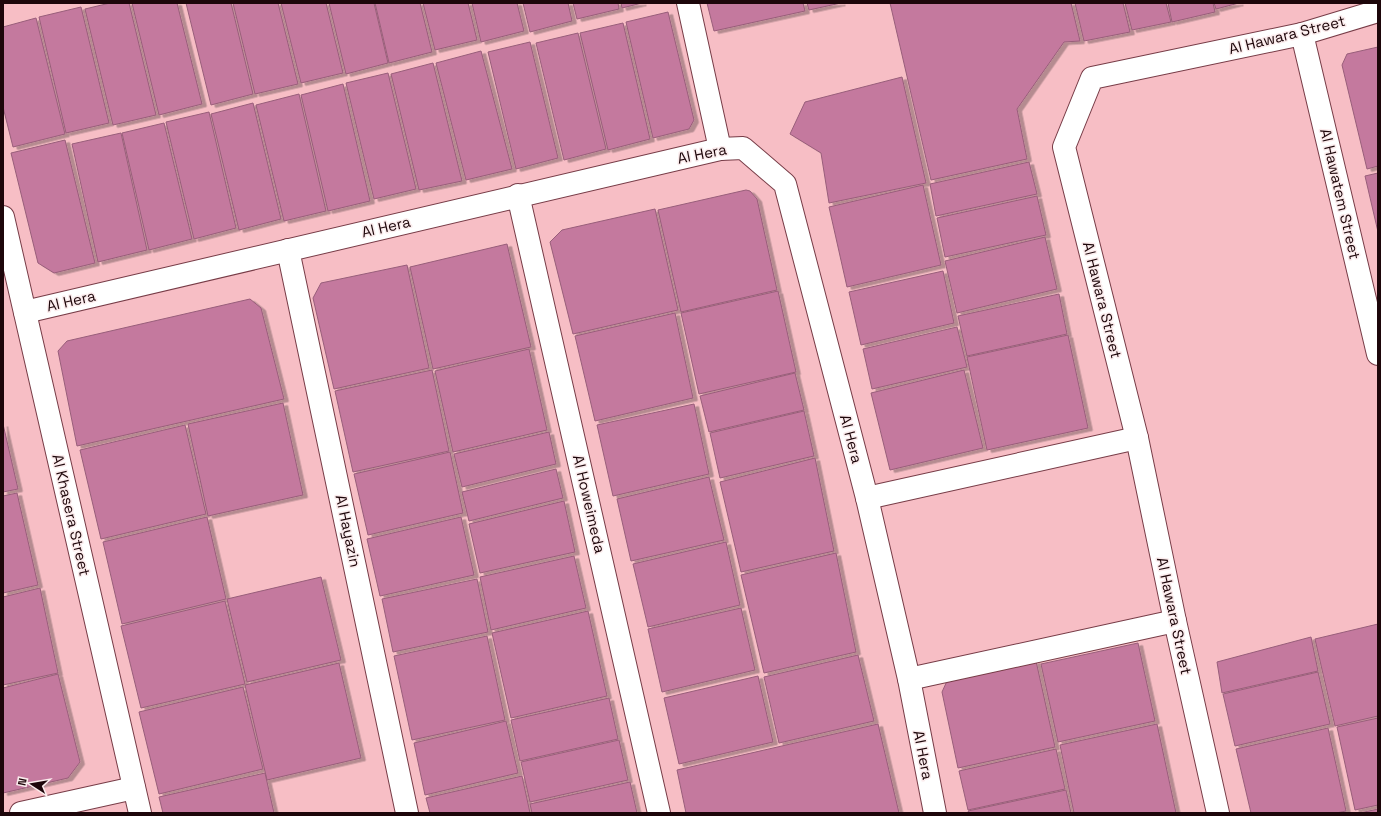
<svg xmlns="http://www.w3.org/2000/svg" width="1381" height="816" viewBox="0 0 1381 816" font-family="'Space Grotesk',sans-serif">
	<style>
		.building { fill: #c4799e; stroke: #985e7a; filter: url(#shadow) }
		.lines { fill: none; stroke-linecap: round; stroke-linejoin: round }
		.minor-casing { stroke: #773c47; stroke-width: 24 }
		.minor { stroke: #fff; stroke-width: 22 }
		.labels { text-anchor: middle; stroke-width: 3; stroke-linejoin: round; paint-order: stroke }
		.street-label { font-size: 15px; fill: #1d060a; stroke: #fbeced }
	</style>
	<defs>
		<filter id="shadow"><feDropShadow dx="4.5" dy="2.5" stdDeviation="0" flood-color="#0004"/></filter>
	</defs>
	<rect width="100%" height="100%" fill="#f7bec5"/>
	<g class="building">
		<path d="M110,3H129L156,115L113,125L85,9Z"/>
		<path d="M132,3H177L202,104L159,115Z"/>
		<path d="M186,3H231L253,94L211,105Z"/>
		<path d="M233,3H278L298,84L255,94Z"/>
		<path d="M281,3H326L343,73L301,83Z"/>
		<path d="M329,3H374L388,63L346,74Z"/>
		<path d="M375,3H420L432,52L389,63Z"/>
		<path d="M423,3H468L477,40L435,50Z"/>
		<path d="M472,3H517L524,31L481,42Z"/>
		<path d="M523,3H568L572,21L530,32Z"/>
		<path d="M573,3H618L619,9L577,19Z"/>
		<path d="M621,3H642L622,8Z"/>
		<path d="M707,3H803L805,11L714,31Z"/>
		<path d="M807,3H841L809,10Z"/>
		<path d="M890,3H1071L1080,41L1064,42L1017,109L1027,159L931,180Z"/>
		<path d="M1075,3H1123L1130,32L1084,41Z"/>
		<path d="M1125,3H1166L1171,22L1132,30Z"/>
		<path d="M1168,3H1213L1215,12L1172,22Z"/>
		<path d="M1214,3H1239L1216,9Z"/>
		<path d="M81,7L109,123L66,133L39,17Z"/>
		<path d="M668,12L694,120L689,129L653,138L626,22Z"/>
		<path d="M36,18L65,134L13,147L3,107V27Z"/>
		<path d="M623,23L650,139L608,150L580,33Z"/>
		<path d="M578,33L606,149L564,160L536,43Z"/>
		<path d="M530,42L558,158L516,169L488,52Z"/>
		<path d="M1378,47V166L1367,169L1342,65L1347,54Z"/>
		<path d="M481,51L512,169L466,180L436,63Z"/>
		<path d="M433,63L462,181L419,190L391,74Z"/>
		<path d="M388,73L416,189L374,199L346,83Z"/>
		<path d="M902,77L926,183L829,203L821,153L790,134L805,102Z"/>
		<path d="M343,84L370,201L328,211L301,95Z"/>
		<path d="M299,94L326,211L284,221L256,105Z"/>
		<path d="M253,103L281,219L239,230L211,114Z"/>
		<path d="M209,112L236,228L194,239L166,122Z"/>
		<path d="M164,123L192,239L149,250L122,133Z"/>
		<path d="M121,133L147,250L98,262L72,144Z"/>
		<path d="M65,140L95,263L54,273L38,263L11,153Z"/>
		<path d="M1029,162L1037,194L936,216L930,184Z"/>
		<path d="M1378,173V232L1365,176Z"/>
		<path d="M923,185L941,265L847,287L829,207Z"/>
		<path d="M746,190L750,191L757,199L777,290L681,312L658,210Z"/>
		<path d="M1037,196L1046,235L945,257L937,218Z"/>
		<path d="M655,209L678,310L573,334L550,242L562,230Z"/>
		<path d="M1045,237L1057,289L957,313L945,261Z"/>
		<path d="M507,244L531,347L433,369L410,267Z"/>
		<path d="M407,265L429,368L334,389L313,298L321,283Z"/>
		<path d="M943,271L954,323L861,345L849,292Z"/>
		<path d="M778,291L796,372L699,394L681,313Z"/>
		<path d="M1059,294L1067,334L967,356L958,316Z"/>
		<path d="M250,299L261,308L284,399L77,446L58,351L67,341Z"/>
		<path d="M675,313L693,398L595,421L575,336Z"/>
		<path d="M957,327L967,367L872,389L863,349Z"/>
		<path d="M1068,335L1088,428L987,450L967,357Z"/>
		<path d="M529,349L547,430L453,452L435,371Z"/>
		<path d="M432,370L449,451L353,472L335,391Z"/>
		<path d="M964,370L983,448L890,470L871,393Z"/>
		<path d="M795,373L804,410L709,432L700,396Z"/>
		<path d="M283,403L303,495L208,516L188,424Z"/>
		<path d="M694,404L709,474L613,496L597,425Z"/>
		<path d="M804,411L814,456L720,478L710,433Z"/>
		<path d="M3,424L18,489L3,492Z"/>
		<path d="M185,425L206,514L101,539L80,450Z"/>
		<path d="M549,432L556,464L462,487L454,454Z"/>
		<path d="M450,452L463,513L368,535L354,474Z"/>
		<path d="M815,458L834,551L741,572L720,482Z"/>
		<path d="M556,469L563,498L469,521L462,492Z"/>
		<path d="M709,477L724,540L631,561L617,499Z"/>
		<path d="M17,493L38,585L3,593V496Z"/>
		<path d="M564,501L575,552L480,573L469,524Z"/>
		<path d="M207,517L226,599L122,624L103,542Z"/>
		<path d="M461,517L474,575L380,596L367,539Z"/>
		<path d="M726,542L740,605L648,627L633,564Z"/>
		<path d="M836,553L856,652L764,673L741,575Z"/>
		<path d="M574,556L586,608L491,630L480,577Z"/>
		<path d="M321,577L341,660L247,682L227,599Z"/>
		<path d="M477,579L488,632L393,652L382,599Z"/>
		<path d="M40,588L58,673L3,685V597Z"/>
		<path d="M225,601L245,684L141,708L121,626Z"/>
		<path d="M741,608L755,670L662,692L648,629Z"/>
		<path d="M588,611L607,696L511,718L492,633Z"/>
		<path d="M1378,624V716L1335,726L1315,639Z"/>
		<path d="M487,636L505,720L412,740L394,656Z"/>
		<path d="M1311,637L1318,671L1222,693L1217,662Z"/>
		<path d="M1138,643L1155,721L1058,742L1041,664Z"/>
		<path d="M858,655L874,721L779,743L764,677Z"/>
		<path d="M1036,661L1055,747L958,768L942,692L947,681Z"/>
		<path d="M339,663L361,758L267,780L245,685Z"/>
		<path d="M1318,672L1330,724L1235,746L1223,694Z"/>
		<path d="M58,674L80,762L68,778L3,793V688Z"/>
		<path d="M758,676L773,742L679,764L664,698Z"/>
		<path d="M243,687L263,769L159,794L139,712Z"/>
		<path d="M609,698L618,739L520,761L511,720Z"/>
		<path d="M1378,718V805L1355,810L1337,727Z"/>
		<path d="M506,721L518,773L425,795L414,743Z"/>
		<path d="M878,724L899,813H686L677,770Z"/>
		<path d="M1157,724L1176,813H1074L1060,745Z"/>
		<path d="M1328,728L1346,811L1336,813H1251L1236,749Z"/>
		<path d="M619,740L628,780L530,802L521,762Z"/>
		<path d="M1056,749L1065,789L968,810L959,771Z"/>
		<path d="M265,773L274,813H163L159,797Z"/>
		<path d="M522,776L530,813H430L426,798Z"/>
		<path d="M630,782L637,813H532L530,804Z"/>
		<path d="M1066,790L1071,813H969L968,811Z"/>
		<path d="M1378,809V813H1360Z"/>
	</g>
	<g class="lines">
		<g class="minor-casing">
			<g id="minor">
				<path d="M688,3L720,149"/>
				<path d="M1302,34L1378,354"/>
				<path d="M518,195L659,813"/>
				<path d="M3,217L140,813"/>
				<path d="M288,250L407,813"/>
				<path d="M25,312L720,149L743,148L785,184L867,498L909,679L935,813"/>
				<path d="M867,498L1137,438"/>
				<path d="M909,679L1175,621"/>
				<path d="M21,813L134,788"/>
				<path d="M1218,813L1175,621L1137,438L1064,147L1092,78L1302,34L1378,11"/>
			</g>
		</g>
		<use href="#minor" class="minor"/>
	</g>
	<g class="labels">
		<g class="street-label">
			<text transform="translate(1287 35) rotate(-14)" y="5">Al Hawara Street</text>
			<text transform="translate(702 154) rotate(-11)" y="5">Al Hera</text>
			<text transform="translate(1340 194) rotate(77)" y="5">Al Hawatem Street</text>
			<text transform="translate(386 227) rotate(-13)" y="5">Al Hera</text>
			<text transform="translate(1102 300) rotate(76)" y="5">Al Hawara Street</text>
			<text transform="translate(71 301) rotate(-13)" y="5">Al Hera</text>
			<text transform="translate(851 439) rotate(75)" y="5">Al Hera</text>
			<text transform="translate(589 504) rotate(77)" y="5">Al Howeimeda</text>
			<text transform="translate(71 515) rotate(77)" y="5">Al Khasera Street</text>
			<text transform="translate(348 531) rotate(78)" y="5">Al Hayazin</text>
			<text transform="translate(1174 616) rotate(78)" y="5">Al Hawara Street</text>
			<text transform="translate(923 755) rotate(79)" y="5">Al Hera</text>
		</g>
	</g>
	<rect width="1381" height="816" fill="none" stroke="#1d060a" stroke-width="8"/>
	<g transform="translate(32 784) rotate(282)" stroke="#fbeced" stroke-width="3" paint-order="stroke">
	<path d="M0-3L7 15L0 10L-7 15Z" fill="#1d060a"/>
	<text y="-6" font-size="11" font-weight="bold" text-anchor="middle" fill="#1d060a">N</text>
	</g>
</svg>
